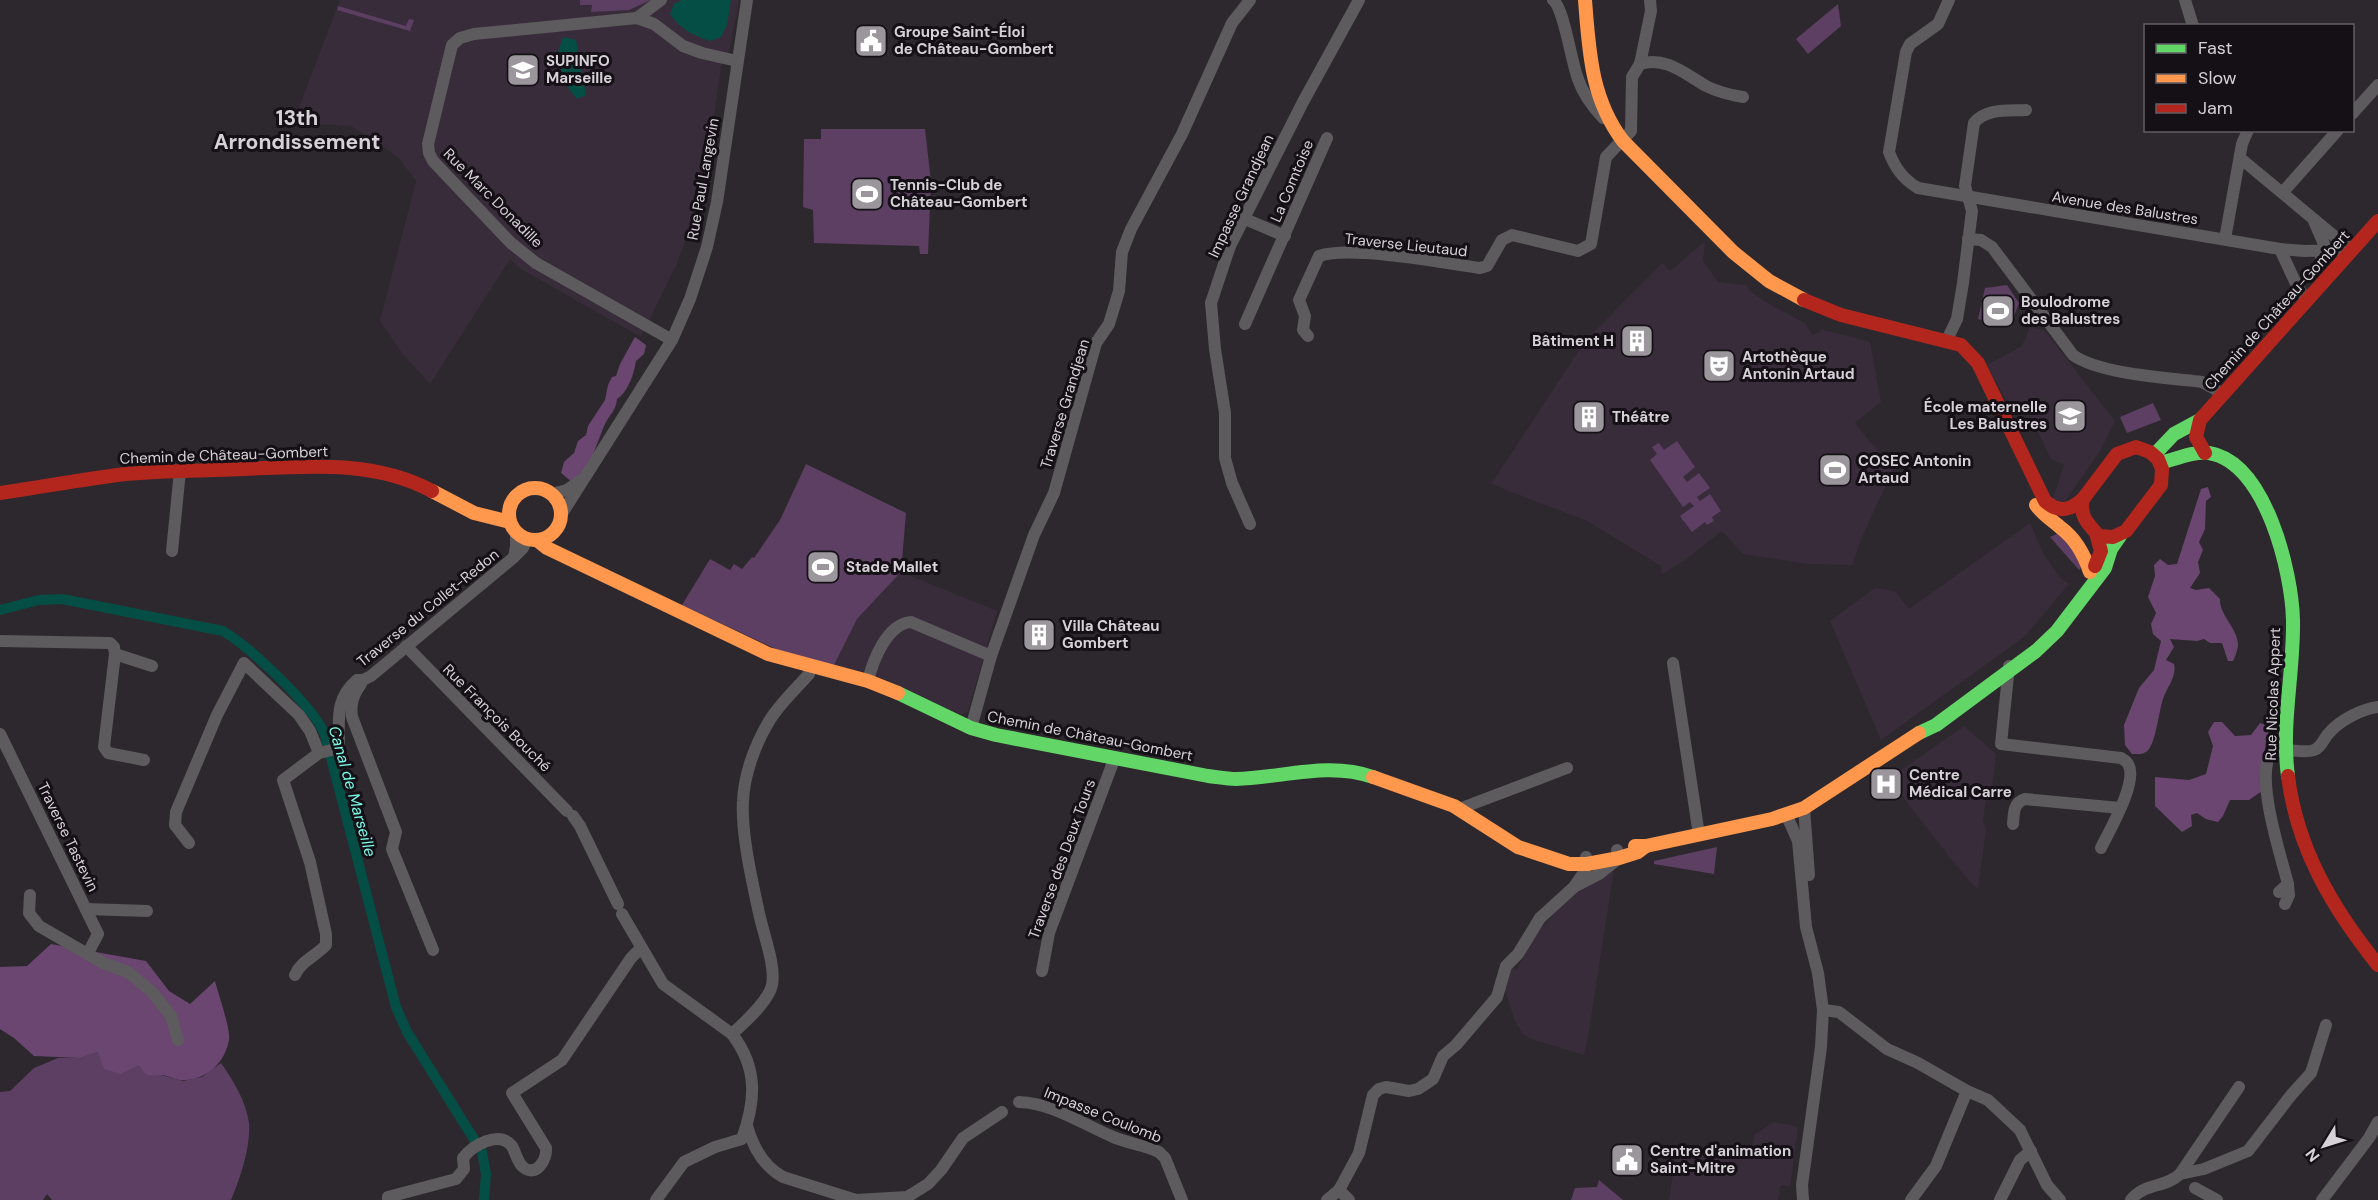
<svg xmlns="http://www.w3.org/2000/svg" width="2378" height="1200" viewBox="0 0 2378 1200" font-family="'DM Sans',sans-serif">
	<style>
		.built { fill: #382c3b }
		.green { fill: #5c3f62 }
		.forest { fill: #6a4671 }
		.water { fill: #044e46 }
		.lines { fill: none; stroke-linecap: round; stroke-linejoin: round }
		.canal { stroke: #044e46; stroke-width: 10 }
		.street { stroke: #5d5b5d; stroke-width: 12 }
		.fast { stroke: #63d668; stroke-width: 14 }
		.slow { stroke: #ff974d; stroke-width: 14 }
		.jam { stroke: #b3261e; stroke-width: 14 }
		.labels { text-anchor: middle; stroke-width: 6; stroke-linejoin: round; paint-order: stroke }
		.poi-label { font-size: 15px; font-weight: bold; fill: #d6d0d7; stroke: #141015; text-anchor: start }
		.street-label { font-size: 15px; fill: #d6d0d7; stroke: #141015 }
		.water-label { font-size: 16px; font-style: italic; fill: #78fae6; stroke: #141015 }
		.district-label { font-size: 21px; font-weight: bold; fill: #d6d0d7; stroke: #141015 }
	</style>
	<rect width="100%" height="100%" fill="#2d282d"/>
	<g class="built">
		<path d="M340,0H739L730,48L721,66L704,189L677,263L641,337L521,269L510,259L430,384L402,353L380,321L416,181L398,157L351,126L293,123Z"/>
		<path d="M1705,241L1703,261L1718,282L1746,285L1751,292L1767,303L1805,323L1812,335L1821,332L1820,329L1870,342L1881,402L1855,423L1893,470L1863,535L1852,565L1808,564L1743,554L1722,531L1684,561L1662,574L1661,566L1587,521L1491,484L1586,340L1662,263L1670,271Z"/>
		<path d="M2030,327L2044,330L2115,421L2100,451L2065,501L2055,502L2053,498L2064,465L2051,459L2027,410V406L2006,400L1987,365L2022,346Z"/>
		<path d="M2030,523L2043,553L2061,579L2069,584L2024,637L1881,740L1830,621L1875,588L1895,591L1909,609Z"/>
		<path d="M901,572L997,611L968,711L962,715L873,674L834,665L857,619Z"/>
		<path d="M1964,726L1996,754L1992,787L1987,791L1984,813L1983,821L1986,830L1978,888L1975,887L1955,864L1889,779Z"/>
		<path d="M1614,869L1588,1037L1584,1055L1531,1039L1523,1034L1515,1021L1503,984L1508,966L1517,969L1539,931L1558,909L1577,893Z"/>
		<path d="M1774,1122L1798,1127L1790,1187L1781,1185L1778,1200H1669L1677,1147L1712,1153L1724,1147L1751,1150L1755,1134Z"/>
	</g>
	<g class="green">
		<path d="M580,0H651L629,10L591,12L592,5H580Z"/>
		<path d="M1838,4L1841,26L1808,54L1796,39Z"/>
		<path d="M338,6L406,26L409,19L414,20L410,31L337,10Z"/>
		<path d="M821,129H925L931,182L928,254H920L919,246L814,243L813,210L803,207L804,139H821Z"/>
		<path d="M2007,285L2019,303L2010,327L1978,319L1985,288Z"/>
		<path d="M2153,403L2161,420L2127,433L2120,417Z"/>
		<path d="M1677,441L1695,467L1683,477L1687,482L1699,473L1710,488L1697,497L1700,501L1710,494L1721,511L1712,517L1714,521L1707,525L1705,522L1692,532L1680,516L1694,506L1690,502L1683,507L1650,460L1657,454L1652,447L1659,443L1664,450Z"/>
		<path d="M806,464L906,513L901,572L857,619L834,665L778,650L682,605L710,559L730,570L734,564L742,569L752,557L754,558L780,520Z"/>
		<path d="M2057,534L2071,543L2081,568L2079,570L2050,537Z"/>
		<path d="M1717,847L1714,874L1654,864V861Z"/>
		<path d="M98,1052L140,1065L161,1075L183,1081L202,1077L221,1063C233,1080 246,1101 249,1123C251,1146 240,1179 231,1200H52L47,1194L43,1200H0V1092L10,1091L34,1068L58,1058H80Z"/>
		<path d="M1599,1180L1623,1200H1571L1575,1188L1597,1187Z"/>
	</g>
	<g class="forest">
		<path d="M635,337L646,345L644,354L636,361C634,374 628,392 617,399C616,411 610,414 605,424C596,444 591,469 572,482L561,473L564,462L574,453L578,441L586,435L588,426L605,400L608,385L612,377L616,376L620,364Z"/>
		<path d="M2208,487L2211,497L2206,501L2205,529L2199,542L2203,550L2198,562L2200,573L2190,588L2196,590L2209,588L2220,599C2219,615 2239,629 2238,646C2237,651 2235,657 2233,661H2228L2222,643H2210L2204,639L2197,641L2170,639L2174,647L2166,660L2174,664C2177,677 2167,687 2163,699C2159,711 2156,740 2149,749C2145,755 2138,754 2132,754L2125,745L2124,725L2139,688L2154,670L2161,641L2153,634L2151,624L2156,613L2148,597L2155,576L2154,565L2160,559L2168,565L2177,564L2201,489Z"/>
		<path d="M2214,722H2222L2235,736L2251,735L2260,723L2266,725L2269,731L2261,767L2262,791L2249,800H2230L2223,816L2218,822L2206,819L2197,813L2191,815L2192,826L2182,832L2155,806V777L2189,780L2206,774L2213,746L2208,732Z"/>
		<path d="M51,944L146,961L169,991L190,1004L215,981C218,993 231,1030 229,1040C225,1062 208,1079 185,1080C177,1081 170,1076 162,1075C148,1075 148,1079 139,1065L121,1074L104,1069L98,1052L80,1058L34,1056L14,1038L0,1029V967L27,966Z"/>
	</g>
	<g class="water">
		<path d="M682,0H731L727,25L721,37L710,41C693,35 681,30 670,14L674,4Z"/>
		<path d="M563,37L576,40L586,95L577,99L569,89L556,59Z"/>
	</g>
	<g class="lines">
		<path class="canal" d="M0,610L39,600L62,599L223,631C250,647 314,707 325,735L396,1007L407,1032L482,1152L486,1174L484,1200"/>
		<g class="street">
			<path d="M1553,0C1564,8 1571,61 1578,79C1583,94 1592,106 1603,118"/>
			<path d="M1949,0L1938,24L1910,44L1906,52L1889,152C1895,168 1903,179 1918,188L2280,249L2298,288L2307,299"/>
			<path d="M2185,0L2193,26"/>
			<path d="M637,18L661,0"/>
			<path d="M1640,64L1651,11L1650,0"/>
			<path d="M2352,114L2378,85"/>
			<path d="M2240,158L2351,250"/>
			<path d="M2283,192L2338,130"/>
			<path d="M1245,219L1285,236"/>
			<path d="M2314,221L2324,244L2321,257"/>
			<path d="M1968,239L1981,240L1992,247L2073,355C2099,374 2168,378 2202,382L2215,389L2222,396"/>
			<path d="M2225,239L2242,144L2248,130"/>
			<path d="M2280,249L2304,251L2351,250"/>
			<path d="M1245,324L1327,138"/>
			<path d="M1308,336L1303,330L1305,316L1299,300L1319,256C1352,245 1442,263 1480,268L1487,266L1502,240L1512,235L1578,251L1591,244L1606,157L1631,131L1632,77L1640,64C1666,56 1685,74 1706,86C1718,92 1730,95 1743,97"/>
			<path d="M672,340L536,263L511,243L433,161L429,153L428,144L452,45L460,38L474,34L637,18L654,24L683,46L702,53L737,61"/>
			<path d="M1946,342L1957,319L1963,283L1972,211L1965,186L1974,123C1986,108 2008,111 2026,110"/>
			<path d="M552,494L567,490L580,481"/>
			<path d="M561,515L672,340L690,299L707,247L717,202L747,0"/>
			<path d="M1250,524L1232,483L1225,458V413L1215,349L1211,303L1230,246L1303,102L1359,0"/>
			<path d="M172,551L180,471"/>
			<path d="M514,557L516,546V532"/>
			<path d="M0,641L110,643L114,647L115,654L104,747L108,753L144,760"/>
			<path d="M406,646L567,811"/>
			<path d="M115,654L152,666"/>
			<path d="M1673,663L1699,835"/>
			<path d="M2009,666L2001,744L2121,758C2124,760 2127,761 2128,764C2139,781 2109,831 2101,848"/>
			<path d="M868,681C873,660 887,624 911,622L991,656"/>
			<path d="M361,684C353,695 350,704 352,717L396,832L392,849L433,950"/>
			<path d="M971,728L991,656L1034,535L1054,493L1096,343L1109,324L1119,291L1122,252L1131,229L1182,134L1232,23L1250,0"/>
			<path d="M0,734L98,934L88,953"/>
			<path d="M2286,750C2294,750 2306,753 2314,750C2321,748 2324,738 2329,733C2340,720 2362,709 2378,707"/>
			<path d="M1804,808L1809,875"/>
			<path d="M1459,809L1567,768"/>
			<path d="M1786,814L1798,841L1806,927L1818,973L1823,1010L1821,1047L1802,1185L1803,1200"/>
			<path d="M573,816L580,826L618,904"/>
			<path d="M2013,824C2014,813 2013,803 2025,799L2120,808"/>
			<path d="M189,843L175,825L176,812L217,715L244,663L299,715L310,731L319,753"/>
			<path d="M1586,857L1585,871L1574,887L1599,874L1619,858L1617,850"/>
			<path d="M2279,892L2288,884C2280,853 2259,789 2268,759C2270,752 2280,747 2285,743"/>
			<path d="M30,895L29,913L39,926L103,963L128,972L152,992L171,1016L178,1040"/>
			<path d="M2285,904L2289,895L2288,884"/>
			<path d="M86,909L147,911"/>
			<path d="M622,914L663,984L732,1034C744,1023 769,1001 772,985C776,966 763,933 759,913C752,881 741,833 743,801C744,775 755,745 768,723C778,705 795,690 809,674L811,665"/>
			<path d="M1042,971L1049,933L1115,757"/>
			<path d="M295,975C301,961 316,956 326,945V934L310,862L283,780L319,753L336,749L339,745C339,718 335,699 357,680H363L371,676L513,558L523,548L527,538"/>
			<path d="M1823,1010L1839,1012L1887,1049L1918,1063L1967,1091L1988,1100L2020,1130L2047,1185L2060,1200"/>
			<path d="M1019,1102C1052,1103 1081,1123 1111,1136C1126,1143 1144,1145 1159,1152L1165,1158L1182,1200"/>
			<path d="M747,1126C753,1147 763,1166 783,1177L856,1200L907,1197L928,1184L941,1170L963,1138L1002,1112"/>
			<path d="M2180,1174L2204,1169L2248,1151L2292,1094L2311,1073L2326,1025"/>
			<path d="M2195,1188L2217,1200"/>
			<path d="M1339,1190L1349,1200"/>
			<path d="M388,1200V1197L456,1179L464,1169L463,1158C473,1145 499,1130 512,1146C516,1153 517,1162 523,1167C536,1178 547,1160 546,1148L512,1093L562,1060L631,958L641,948"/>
			<path d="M656,1200L684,1162L715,1147L742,1139C756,1100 758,1068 732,1034"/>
			<path d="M1327,1200L1339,1190L1359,1153L1373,1095L1379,1089L1386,1087L1409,1091L1418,1089L1433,1079L1443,1056L1456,1045L1497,997L1506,966L1518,954L1540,918L1574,887"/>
			<path d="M1911,1200L1936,1166L1967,1091"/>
			<path d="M2000,1200L2020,1160L2031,1151"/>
			<path d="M2131,1200C2143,1183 2166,1188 2180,1174L2239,1087"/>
			<path d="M2322,1200L2369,1138L2378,1122"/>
		</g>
		<g class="fast">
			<path d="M2154,455L2174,434L2200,420"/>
			<path d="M2160,463C2176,459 2193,451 2209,453C2266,462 2292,573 2293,620C2294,672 2281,724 2288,776"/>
			<path d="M898,693L971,728L996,735L1208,776C1217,777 1227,779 1236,779C1282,778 1328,761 1373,777"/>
			<path d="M1919,733L1936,725L2036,651L2057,631L2105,568L2111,549L2120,536"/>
		</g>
		<g class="slow">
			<path d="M1585,0C1589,51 1591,99 1623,141L1733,252L1769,281L1804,300"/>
			<circle cx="535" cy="514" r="26"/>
			<path d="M432,491L474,513L510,522"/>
			<path d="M2036,505C2043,515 2052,520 2061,528C2076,539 2084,554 2090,572"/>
			<path d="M537,540L547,548L768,654L868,681L898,693"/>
			<path d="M1373,777L1454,806L1518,847L1569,864H1587L1619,858L1638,852L1646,846"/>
			<path d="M1635,846H1646L1772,819L1804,808L1919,733"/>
		</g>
		<g class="jam">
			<path d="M1804,300L1841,315L1961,345L1978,363L2045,501C2058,513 2070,511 2083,499"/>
			<path d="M2136,447L2150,452L2158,459L2162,469L2161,485L2126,531L2113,537L2099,536C2088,524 2079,516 2083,499L2117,454Z"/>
			<path d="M2205,453L2196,437L2200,420L2378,221"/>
			<path d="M0,493C42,487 84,479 126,474C165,470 205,471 245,469C307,466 375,460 432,491"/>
			<path d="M2095,566L2101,551L2096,533"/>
			<path d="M2288,776C2297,849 2333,909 2378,965"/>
		</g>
	</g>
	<defs>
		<g id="civic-square" transform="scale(1.725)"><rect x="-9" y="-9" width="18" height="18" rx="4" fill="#9b959c" stroke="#141015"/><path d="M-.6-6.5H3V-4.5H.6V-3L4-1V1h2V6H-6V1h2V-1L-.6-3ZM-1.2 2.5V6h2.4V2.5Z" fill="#fff"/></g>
		<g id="university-square" transform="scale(1.725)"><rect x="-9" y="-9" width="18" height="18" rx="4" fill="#9b959c" stroke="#141015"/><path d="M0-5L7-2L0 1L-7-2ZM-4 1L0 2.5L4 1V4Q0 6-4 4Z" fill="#fff"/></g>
		<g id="stadium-square" transform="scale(1.725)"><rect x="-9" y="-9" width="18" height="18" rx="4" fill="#9b959c" stroke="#141015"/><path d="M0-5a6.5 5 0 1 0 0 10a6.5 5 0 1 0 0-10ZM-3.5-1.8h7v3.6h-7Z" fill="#fff"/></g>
		<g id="building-square" transform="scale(1.725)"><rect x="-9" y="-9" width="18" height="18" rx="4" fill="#9b959c" stroke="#141015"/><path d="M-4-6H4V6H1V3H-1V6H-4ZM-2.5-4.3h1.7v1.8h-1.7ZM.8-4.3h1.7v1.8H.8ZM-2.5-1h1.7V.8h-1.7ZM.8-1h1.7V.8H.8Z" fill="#fff"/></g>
		<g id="theatre-square" transform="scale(1.725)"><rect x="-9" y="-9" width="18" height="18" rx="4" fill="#9b959c" stroke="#141015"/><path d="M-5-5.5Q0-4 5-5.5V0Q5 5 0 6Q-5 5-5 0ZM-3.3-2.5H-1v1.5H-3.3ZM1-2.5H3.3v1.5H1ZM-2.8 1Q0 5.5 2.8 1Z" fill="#fff"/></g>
		<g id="school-square" transform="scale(1.725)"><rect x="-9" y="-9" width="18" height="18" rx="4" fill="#9b959c" stroke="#141015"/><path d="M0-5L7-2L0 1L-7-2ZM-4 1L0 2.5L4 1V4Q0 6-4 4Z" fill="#fff"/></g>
		<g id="hospital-square" transform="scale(1.725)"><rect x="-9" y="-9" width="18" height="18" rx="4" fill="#9b959c" stroke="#141015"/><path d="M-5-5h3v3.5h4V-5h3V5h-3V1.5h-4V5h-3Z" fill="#fff"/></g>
	</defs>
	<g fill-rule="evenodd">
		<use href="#civic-square" x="871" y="41"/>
		<use href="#university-square" x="523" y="70"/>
		<use href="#stadium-square" x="867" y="194"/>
		<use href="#stadium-square" x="1998" y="311"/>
		<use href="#building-square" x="1637" y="341"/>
		<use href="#theatre-square" x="1719" y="366"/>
		<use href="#school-square" x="2070" y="416"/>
		<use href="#building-square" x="1589" y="417"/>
		<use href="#stadium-square" x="1835" y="470"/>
		<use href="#stadium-square" x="823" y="567"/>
		<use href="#building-square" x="1039" y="635"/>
		<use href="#hospital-square" x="1886" y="784"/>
		<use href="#civic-square" x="1627" y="1160"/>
	</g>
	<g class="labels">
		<g class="poi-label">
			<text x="894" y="37">Groupe Saint-Éloi<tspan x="894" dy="17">de Château-Gombert</tspan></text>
			<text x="546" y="66">SUPINFO<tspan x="546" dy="17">Marseille</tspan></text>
			<text x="890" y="190">Tennis-Club de<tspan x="890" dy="17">Château-Gombert</tspan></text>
			<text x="2021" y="307">Boulodrome<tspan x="2021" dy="17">des Balustres</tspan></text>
			<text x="1614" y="346" text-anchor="end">Bâtiment H</text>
			<text x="1742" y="362">Artothèque<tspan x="1742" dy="17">Antonin Artaud</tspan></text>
			<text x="2047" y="412" text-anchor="end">École maternelle<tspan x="2047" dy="17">Les Balustres</tspan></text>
			<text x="1612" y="422">Théâtre</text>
			<text x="1858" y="466">COSEC Antonin<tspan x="1858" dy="17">Artaud</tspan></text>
			<text x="846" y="572">Stade Mallet</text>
			<text x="1062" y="631">Villa Château<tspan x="1062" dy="17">Gombert</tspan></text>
			<text x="1909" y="780">Centre<tspan x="1909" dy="17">Médical Carre</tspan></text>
			<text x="1650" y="1156">Centre d'animation<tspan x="1650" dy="17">Saint-Mitre</tspan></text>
		</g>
		<g class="street-label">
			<text transform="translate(703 179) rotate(-80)" y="5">Rue Paul Langevin</text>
			<text transform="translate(1292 181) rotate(-67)" y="5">La Comtoise</text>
			<text transform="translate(1241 196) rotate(-65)" y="5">Impasse Grandjean</text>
			<text transform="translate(493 198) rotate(45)" y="5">Rue Marc Donadille</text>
			<text transform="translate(2125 208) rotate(9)" y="5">Avenue des Balustres</text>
			<text transform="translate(1406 245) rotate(6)" y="5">Traverse Lieutaud</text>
			<text transform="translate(2277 310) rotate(-48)" y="5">Chemin de Château-Gombert</text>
			<text transform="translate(1065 404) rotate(-73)" y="5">Traverse Grandjean</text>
			<text transform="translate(224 455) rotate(-2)" y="5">Chemin de Château-Gombert</text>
			<text transform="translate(428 608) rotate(-39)" y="5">Traverse du Collet-Redon</text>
			<text transform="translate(2273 694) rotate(-88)" y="5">Rue Nicolas Appert</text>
			<text transform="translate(497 718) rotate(45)" y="5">Rue François Bouché</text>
			<text transform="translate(1090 736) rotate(11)" y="5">Chemin de Château-Gombert</text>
			<text transform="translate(68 837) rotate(64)" y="5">Traverse Tastevin</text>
			<text transform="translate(1062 859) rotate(-70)" y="5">Traverse des Deux Tours</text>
			<text transform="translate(1103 1115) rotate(22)" y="5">Impasse Coulomb</text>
		</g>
		<g class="water-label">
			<text transform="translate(353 791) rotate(74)" y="6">Canal de Marseille</text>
		</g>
		<g class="district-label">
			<text x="297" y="125">13th<tspan x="297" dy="24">Arrondissement</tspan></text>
		</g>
	</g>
	<rect x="2144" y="24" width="210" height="108" fill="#141015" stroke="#625d63" stroke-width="1.5"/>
	<rect x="2156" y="44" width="30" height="9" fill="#63d668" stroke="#625d63" stroke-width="1.5"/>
	<text x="2198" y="54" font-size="18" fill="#d6d0d7">Fast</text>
	<rect x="2156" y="74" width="30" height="9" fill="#ff974d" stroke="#625d63" stroke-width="1.5"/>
	<text x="2198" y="84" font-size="18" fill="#d6d0d7">Slow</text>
	<rect x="2156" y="104" width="30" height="9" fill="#b3261e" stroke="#625d63" stroke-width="1.5"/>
	<text x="2198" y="114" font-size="18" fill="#d6d0d7">Jam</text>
	<g transform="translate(2324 1146) rotate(232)" stroke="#141015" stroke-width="4.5" paint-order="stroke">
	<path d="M0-4.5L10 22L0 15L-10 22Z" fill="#d6d0d7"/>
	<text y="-9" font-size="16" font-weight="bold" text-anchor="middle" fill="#d6d0d7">N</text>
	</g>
</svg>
